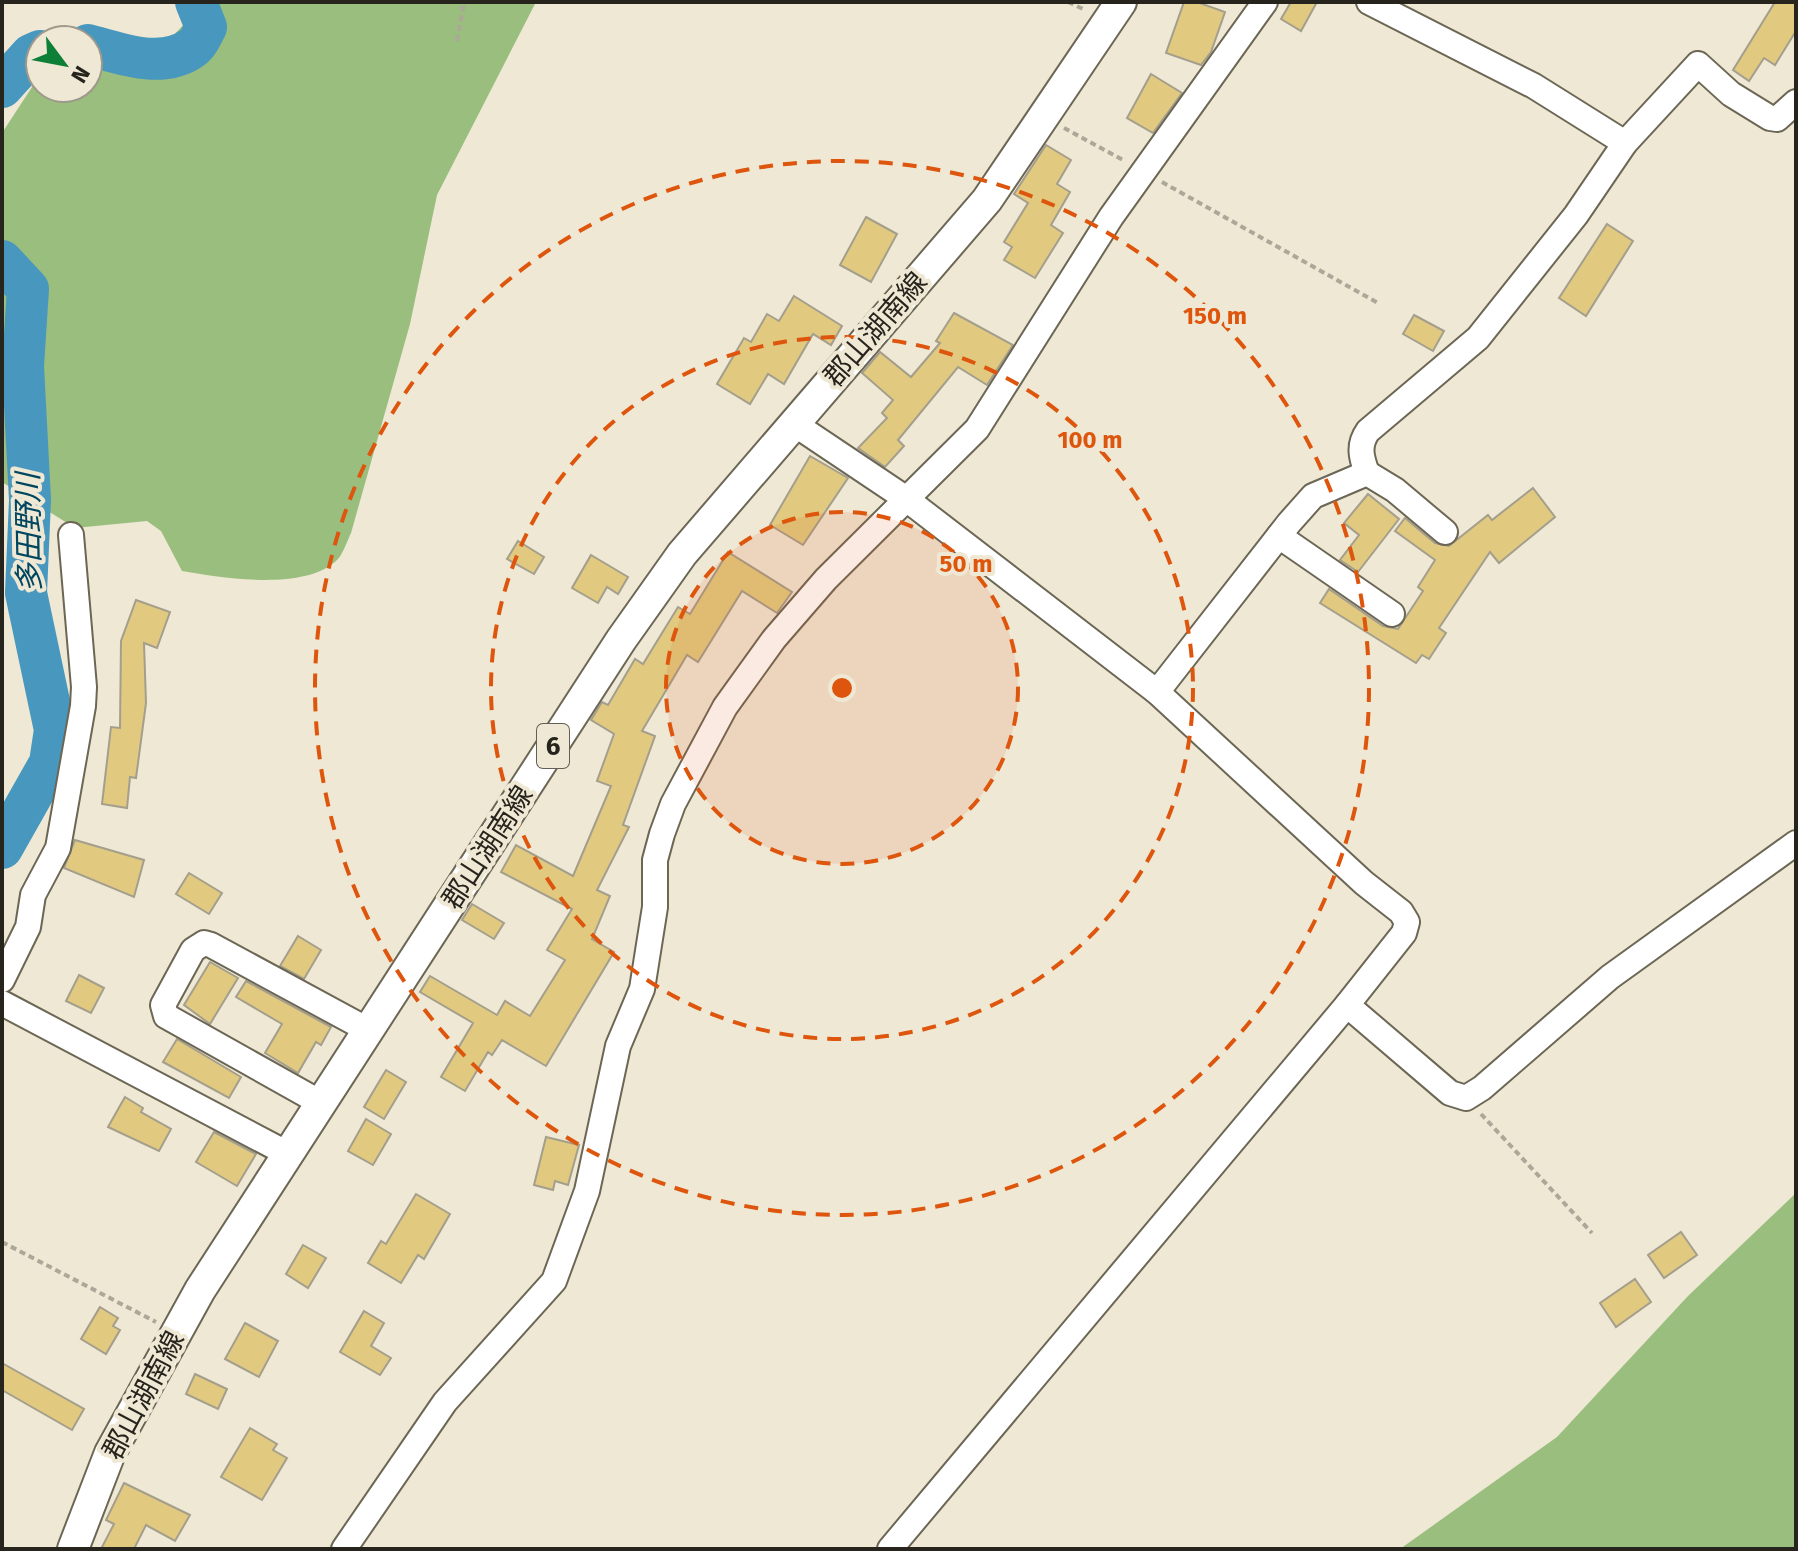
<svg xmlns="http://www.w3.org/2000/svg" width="1798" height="1551" viewBox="0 0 1798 1551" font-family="'Fira Sans','Noto Sans JP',sans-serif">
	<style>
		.forest { fill: #99be7e }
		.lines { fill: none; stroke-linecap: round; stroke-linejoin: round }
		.river { stroke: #4897be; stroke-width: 42 }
		.building { fill: #e1ca80; stroke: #a49e8c; stroke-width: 2 }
		.minor-casing { stroke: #6c6655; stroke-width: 28 }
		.major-casing { stroke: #6c6655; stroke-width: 34 }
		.path { stroke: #aca798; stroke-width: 4; stroke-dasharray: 6 4; stroke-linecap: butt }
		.minor { stroke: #fff; stroke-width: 24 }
		.major { stroke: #fff; stroke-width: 30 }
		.ring { fill: none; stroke: #de560d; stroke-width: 4; stroke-dasharray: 14 10 }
		.labels { text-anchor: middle; stroke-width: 8; stroke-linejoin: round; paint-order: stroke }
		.shield { fill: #eee8d4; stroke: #635f54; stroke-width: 2 }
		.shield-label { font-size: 26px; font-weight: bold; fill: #27241d }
		.street-label { font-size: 28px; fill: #27241d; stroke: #eee8d4 }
		.water-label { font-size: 30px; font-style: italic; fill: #004661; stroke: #eee8d4 }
		.centre { fill: #de560d; stroke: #eee8d4; stroke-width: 4 }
		.ring-label { font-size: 24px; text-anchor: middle; font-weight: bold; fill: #de560d; stroke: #eee8d4; stroke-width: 8; stroke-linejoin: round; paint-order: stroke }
	</style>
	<rect width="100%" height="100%" fill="#eee8d4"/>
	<g class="forest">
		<path d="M205,2H536L437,195L410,324L351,533C347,541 343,555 336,561C304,591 222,578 182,571L161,531L147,521L75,528L2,482V133L34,84L40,82V88H88V69L152,58Z"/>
		<path d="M1796,1193V1549H1400L1557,1437L1688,1296Z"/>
	</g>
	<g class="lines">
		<g class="river">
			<path d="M88,45C120,53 161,70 192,48C198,44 203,33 206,27L196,2"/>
			<path d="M2,87L31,55L40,51"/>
			<path d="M2,261L28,289L23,366L30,500L26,593L55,730L50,763L2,848"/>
		</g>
	</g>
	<g class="building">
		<path d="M1184,2H1197L1225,12L1211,52L1201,65L1166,53Z"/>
		<path d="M1291,2H1317L1301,31L1281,19Z"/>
		<path d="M1775,2H1796V31L1775,65L1764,58L1749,81L1733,70Z"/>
		<path d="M1151,74L1182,93L1153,133L1127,118Z"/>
		<path d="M1046,145L1071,160L1057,184L1070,192L1051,225L1063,233L1035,278L1004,260L1012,247L1004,242L1028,203L1014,194Z"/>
		<path d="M866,217L897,234L871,282L840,265Z"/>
		<path d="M1607,224L1633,241L1586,316L1559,298Z"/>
		<path d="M794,296L842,326L831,345L813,334L784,384L768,374L750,404L717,384L744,338L751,342L767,314L779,321Z"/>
		<path d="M954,313L1013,345L987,385L958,367L898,440L904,446L885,467L858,448L887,418L882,413L893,400L862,373L880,352L911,377L940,343L936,341Z"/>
		<path d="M1414,315L1444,331L1433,351L1403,334Z"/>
		<path d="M810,456L848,478L803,545L770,525Z"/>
		<path d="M1533,488L1555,517L1499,563L1490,552L1439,628L1446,633L1429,659L1422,655L1416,663L1320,603L1329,589L1383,626L1398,629L1423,591L1418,587L1435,560L1395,531L1405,518L1435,543L1449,546L1488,515L1492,520Z"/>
		<path d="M1368,494L1399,519L1358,572L1340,560L1359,535L1344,523Z"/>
		<path d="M518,541L544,557L534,574L507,559Z"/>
		<path d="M728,552L792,592L777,613L742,591L698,662L687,655L642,731L655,736L623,825L629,827L597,890L610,896L592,939L614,952L546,1066L502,1040L492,1055L488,1052L465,1091L441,1077L473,1023L420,992L430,976L497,1015L505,1001L530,1016L565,960L547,950L572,909L501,872L516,845L573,876L611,786L597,781L614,734L591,720L602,702L608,705L635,659L643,664L678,607L690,614Z"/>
		<path d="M591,555L628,577L618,594L607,587L598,603L572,588Z"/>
		<path d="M136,600L170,612L157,648L144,643L146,703L136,778L130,777L127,808L102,804L111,727L120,728L121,641Z"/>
		<path d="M75,840L144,860L134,897L64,868Z"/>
		<path d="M189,873L222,893L209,914L176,894Z"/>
		<path d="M472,904L504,923L494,939L462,920Z"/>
		<path d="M298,936L321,950L304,979L280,966Z"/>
		<path d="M210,962L238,978L210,1024L184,1005Z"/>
		<path d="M79,975L104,988L91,1013L66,1001Z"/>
		<path d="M246,981L331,1027L321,1045L316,1042L298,1073L265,1053L282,1024L236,997Z"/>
		<path d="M177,1039L241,1077L229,1098L163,1062Z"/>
		<path d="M386,1070L406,1082L384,1119L364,1107Z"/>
		<path d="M125,1097L143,1108L141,1112L171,1129L159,1151L108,1127Z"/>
		<path d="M366,1119L391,1134L373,1165L348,1151Z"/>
		<path d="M214,1132L256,1154L237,1186L196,1162Z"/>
		<path d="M546,1137L579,1145L568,1185L555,1181L553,1190L534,1185Z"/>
		<path d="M416,1194L450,1214L424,1259L418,1255L401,1283L368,1263L381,1241L386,1244Z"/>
		<path d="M1681,1232L1697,1255L1664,1278L1648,1255Z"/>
		<path d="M303,1245L326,1258L308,1288L286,1274Z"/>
		<path d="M1635,1279L1651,1302L1616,1327L1600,1303Z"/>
		<path d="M100,1307L118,1318L113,1326L120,1330L106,1354L81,1339Z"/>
		<path d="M364,1311L384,1323L371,1346L391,1358L380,1375L340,1352Z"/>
		<path d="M245,1323L278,1341L259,1377L225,1359Z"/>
		<path d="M2,1363L84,1409L72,1430L2,1390Z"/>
		<path d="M195,1374L227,1389L218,1409L186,1394Z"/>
		<path d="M250,1428L277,1444L273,1450L287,1458L262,1500L221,1477Z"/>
		<path d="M124,1483L190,1515L175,1541L146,1525L134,1549H101L114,1524L106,1520Z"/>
	</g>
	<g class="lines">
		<g class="minor-casing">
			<g id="minor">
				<path d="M1369,2L1534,86L1625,143"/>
				<path d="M793,423L905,498L1157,692L1364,883L1401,912L1407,922L1404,933L1347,1005L890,1549"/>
				<path d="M1367,473C1361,457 1358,445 1368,431L1478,338L1576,215L1625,143L1698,64L1731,94L1770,118L1777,119L1796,102"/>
				<path d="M1279,536L1392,614"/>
				<path d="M1157,692L1289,523L1313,496L1367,473L1395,490L1445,532"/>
				<path d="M2,980L28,927L33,895L58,848L83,706L84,687L71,535"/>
				<path d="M2,1003L288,1154"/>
				<path d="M1347,1005L1450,1093L1466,1098L1482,1088L1610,977L1796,843"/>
				<path d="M321,1103L166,1016L163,1005L193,950L204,943L211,945L368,1030"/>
				<path d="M344,1549L445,1402L554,1281L587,1191L618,1046L642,989L655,907V860L662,834L673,804L725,707L774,639L826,579L977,429L1111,217L1265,2"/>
			</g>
		</g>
		<g class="major-casing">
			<path id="major" d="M73,1549L110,1453L200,1290L621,640L682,554L987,200L1121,2"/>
		</g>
		<g class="path">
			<path d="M1068,2L1085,10"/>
			<path d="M457,41L464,2"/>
			<path d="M1064,128L1123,160"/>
			<path d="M1162,182L1378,303"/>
			<path d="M1481,1114L1592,1233"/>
			<path d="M2,1242L156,1322"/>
		</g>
		<use href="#minor" class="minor"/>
		<use href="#major" class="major"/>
	</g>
	<circle cx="842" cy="688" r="176" fill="#de560d" fill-opacity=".12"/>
	<g class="ring">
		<circle cx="842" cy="688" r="176"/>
		<circle cx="842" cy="688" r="351"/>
		<circle cx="842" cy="688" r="527"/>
	</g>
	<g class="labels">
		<rect class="shield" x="537" y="724" width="32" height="44" rx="6"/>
		<g class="shield-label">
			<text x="553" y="755">6</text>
		</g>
		<g class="street-label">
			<text transform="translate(875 329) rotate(-49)" y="10">郡山湖南線</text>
			<text transform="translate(487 847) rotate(-57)" y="10">郡山湖南線</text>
			<text transform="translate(143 1395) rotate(-62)" y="10">郡山湖南線</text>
		</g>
		<g class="water-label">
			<text transform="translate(29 533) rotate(-91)" y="10">多田野川</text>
		</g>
	</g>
	<circle cx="842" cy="688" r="12" class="centre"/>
	<g class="ring-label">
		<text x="1215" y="324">150 m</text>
		<text x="1090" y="448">100 m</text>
		<text x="966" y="572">50 m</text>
	</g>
	<rect width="1798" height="1551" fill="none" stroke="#27241d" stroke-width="8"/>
	<g transform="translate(64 64) rotate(122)"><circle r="38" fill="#eee8d4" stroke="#9e9a8b" stroke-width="2"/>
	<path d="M0-6L14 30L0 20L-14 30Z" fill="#0d7f36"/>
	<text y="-12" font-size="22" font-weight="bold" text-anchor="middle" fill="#27241d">N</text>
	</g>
</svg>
